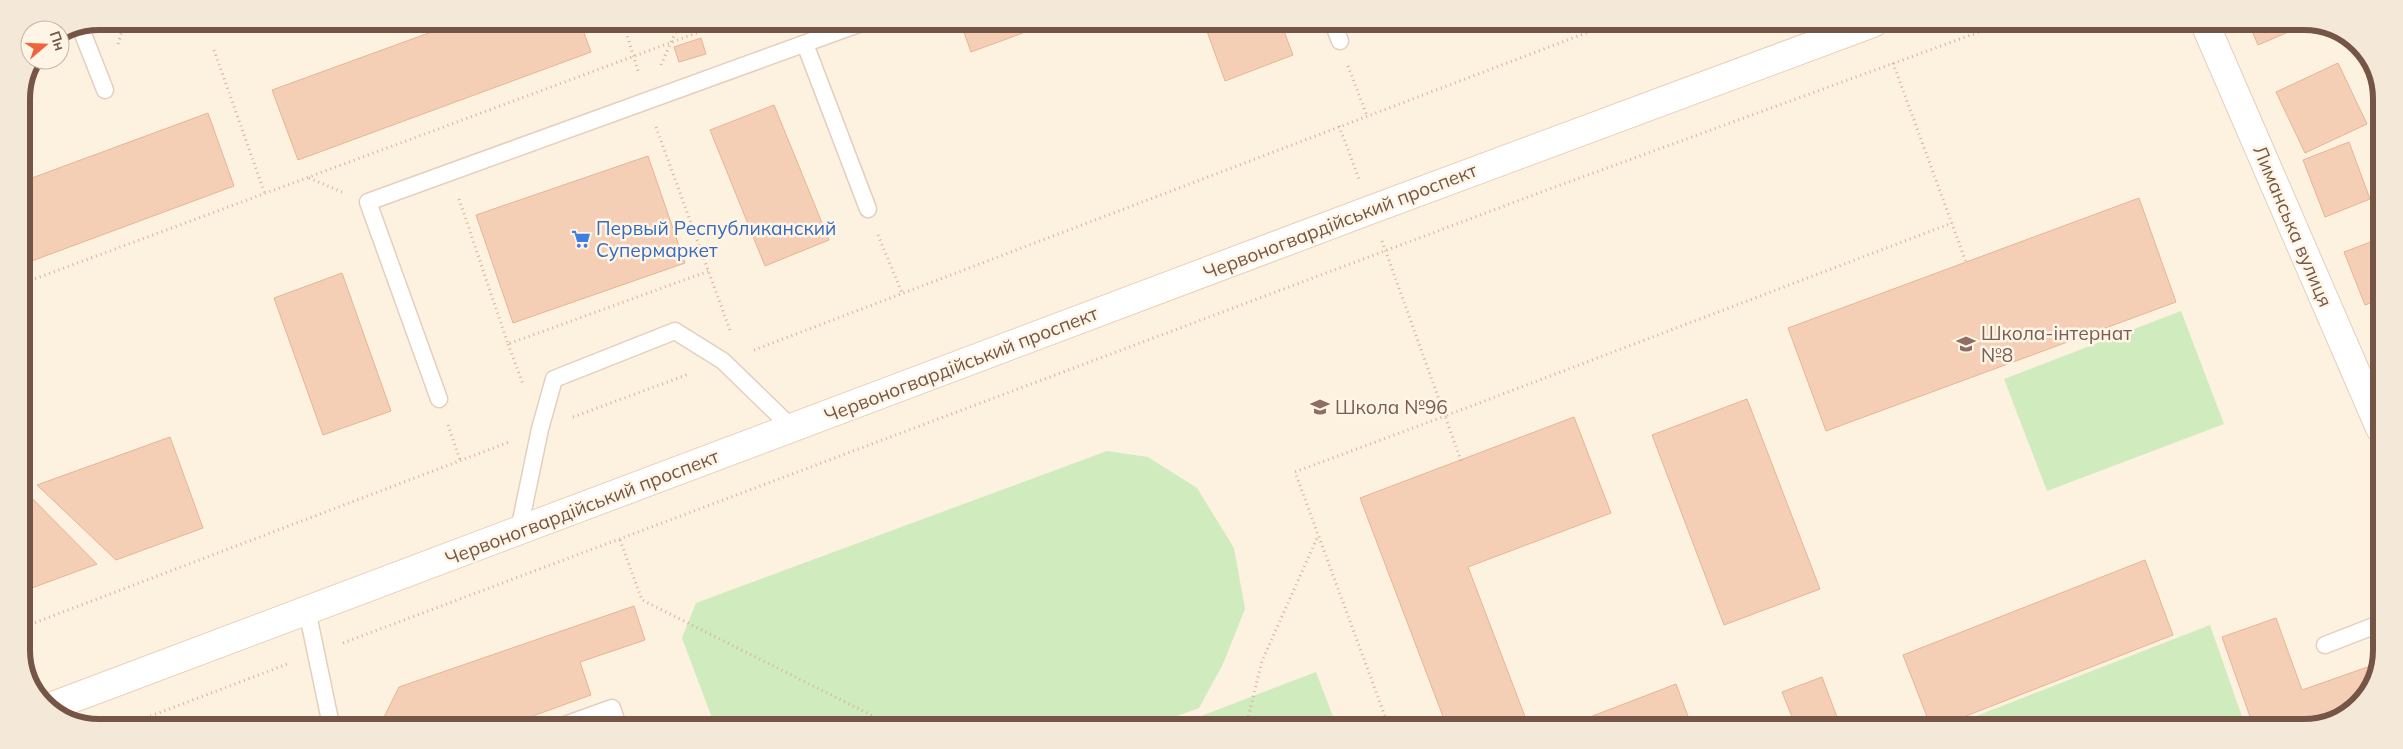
<svg xmlns="http://www.w3.org/2000/svg" width="2403" height="749" viewBox="0 0 2403 749" font-family="Mulish,sans-serif">
	<style>
		.green { fill: #d0ebbd }
		.building { fill: #f4ceb5; stroke: #e8b495 }
		.lines { fill: none; stroke-linecap: round; stroke-linejoin: round }
		.service-casing { stroke: #e4cfbe; stroke-width: 19 }
		.minor-casing { stroke: #e4cfbe; stroke-width: 30 }
		.secondary-casing { stroke: #e9d0ba; stroke-width: 30 }
		.path { stroke: #d9b199; stroke-width: 3; stroke-dasharray: 1 4; stroke-linecap: butt }
		.service { stroke: #fff; stroke-width: 16 }
		.minor { stroke: #fff; stroke-width: 28 }
		.secondary { stroke: #fff; stroke-width: 28 }
		.labels { text-anchor: middle; stroke-width: 5; stroke-linejoin: round; paint-order: stroke }
		.street-label { font-size: 19px; fill: #755646; stroke: #fff5e6 }
		.shop-label { font-size: 19px; fill: #366cbe; stroke: #fff5e6; text-anchor: start }
		.education-label { font-size: 19px; fill: #785e54; stroke: #fff5e6; text-anchor: start }
		.rim { fill: none; stroke: #755646; stroke-width: 6 }
	</style>
	<rect width="100%" height="100%" fill="#fdf2df"/>
	<g class="green">
		<path d="M2181,311L2224,424L2047,491L2004,379Z"/>
		<path d="M1107,451L1148,457L1197,488L1234,548L1245,609L1223,664L1199,708L1150,726H715L682,638L696,603Z"/>
		<path d="M2210,625L2246,728L1948,727Z"/>
		<path d="M1316,672L1337,727L1175,726Z"/>
	</g>
	<g class="building">
		<path d="M459,22H580L591,52L298,160L272,90Z"/>
		<path d="M968,22H1020L1023,33L971,52L961,24Z"/>
		<path d="M1204,23H1281L1293,55L1225,81Z"/>
		<path d="M2249,24H2307L2258,45Z"/>
		<path d="M701,38L706,54L679,62L674,47Z"/>
		<path d="M2338,63L2367,124L2305,153L2276,92Z"/>
		<path d="M774,105L829,240L765,266L710,130Z"/>
		<path d="M208,113L234,186L21,265V182Z"/>
		<path d="M2349,142L2370,199L2325,217L2303,160Z"/>
		<path d="M648,156L685,263L513,323L476,215Z"/>
		<path d="M2139,198L2176,302L1826,431L1788,328Z"/>
		<path d="M2381,238V299L2365,305L2344,252Z"/>
		<path d="M342,273L391,411L323,435L274,298Z"/>
		<path d="M2381,309L2380,340L2370,314Z"/>
		<path d="M1747,399L1820,589L1724,625L1652,435Z"/>
		<path d="M1574,417L1611,513L1468,567L1529,727H1447L1360,498Z"/>
		<path d="M170,437L203,528L116,560L37,485Z"/>
		<path d="M21,487L97,564L21,592Z"/>
		<path d="M2145,560L2173,635L1938,727H1931L1903,655Z"/>
		<path d="M634,606L645,640L580,662L591,695L505,726L380,725L399,687Z"/>
		<path d="M2276,618L2302,690L2379,663V670L2351,712L2304,728H2254L2222,637Z"/>
		<path d="M1822,677L1837,717L1809,727H1796L1782,692Z"/>
		<path d="M1676,684L1692,727H1564Z"/>
	</g>
	<g class="lines">
		<g class="service-casing">
			<g id="service">
				<path d="M1333,23L1340,41"/>
				<path d="M81,29L105,90"/>
				<path d="M805,44L868,209"/>
				<path d="M439,399L368,202L864,22"/>
				<path d="M519,530L540,429L554,379L675,331L723,361L792,428"/>
				<path d="M307,610L331,725"/>
				<path d="M2325,645L2379,624"/>
				<path d="M562,726L612,708L618,726"/>
			</g>
		</g>
		<g class="minor-casing">
			<path id="minor" d="M2205,24L2380,428"/>
		</g>
		<g class="secondary-casing">
			<path id="secondary" d="M50,707L1370,210L1873,23"/>
		</g>
		<g class="path">
			<path d="M623,22L639,74"/>
			<path d="M118,44L125,21"/>
			<path d="M214,50L265,194"/>
			<path d="M1893,63L1966,262"/>
			<path d="M661,65L680,22"/>
			<path d="M1348,66L1367,116"/>
			<path d="M1339,126L1359,179"/>
			<path d="M656,127L731,333"/>
			<path d="M309,178L342,192"/>
			<path d="M459,199L508,344L709,271"/>
			<path d="M878,235L902,293"/>
			<path d="M1382,241L1445,416L1295,472L1389,727"/>
			<path d="M21,284L726,22"/>
			<path d="M508,344L523,384"/>
			<path d="M754,350L1612,23"/>
			<path d="M573,417L689,374"/>
			<path d="M448,425L460,460"/>
			<path d="M1461,461L1445,416L1952,223"/>
			<path d="M620,540L642,600L893,726"/>
			<path d="M21,628L509,442"/>
			<path d="M343,643L1544,191L2001,24"/>
			<path d="M127,725L290,663"/>
			<path d="M1246,726L1262,661L1318,536"/>
		</g>
		<use href="#service" class="service"/>
		<use href="#minor" class="minor"/>
		<use href="#secondary" class="secondary"/>
	</g>
	<defs>
		<g id="supermarket-bare" transform="scale(1.5)"><path d="M-6-5.5h2.5l.6 2H6L4.5 2H-2.5L-4.4-4H-6ZM-1.5 3.2a1.3 1.3 0 1 0 .1 0ZM3 3.2a1.3 1.3 0 1 0 .1 0Z" fill="#3f7fe0" stroke="#fff5e6" stroke-width="2.5" paint-order="stroke"/></g>
		<g id="school-bare" transform="scale(1.5)"><path d="M0-5L7-2L0 1L-7-2ZM-4 1L0 2.5L4 1V4Q0 6-4 4Z" fill="#8d6e63" stroke="#fff5e6" stroke-width="2.5" paint-order="stroke"/></g>
	</defs>
	<g fill-rule="evenodd">
		<use href="#supermarket-bare" x="581" y="239"/>
		<use href="#school-bare" x="1966" y="344"/>
		<use href="#school-bare" x="1320" y="407"/>
	</g>
	<g class="labels">
		<g class="street-label">
			<text transform="translate(1340 221) rotate(-21)" y="7">Червоногвардійський проспект</text>
			<text transform="translate(2293 226) rotate(67)" y="7">Лиманська вулиця</text>
			<text transform="translate(961 364) rotate(-21)" y="7">Червоногвардійський проспект</text>
			<text transform="translate(582 507) rotate(-21)" y="7">Червоногвардійський проспект</text>
		</g>
		<g class="shop-label">
			<text x="596" y="235">Первый Республиканский<tspan x="596" dy="22">Супермаркет</tspan></text>
		</g>
		<g class="education-label">
			<text x="1981" y="340">Школа-інтернат<tspan x="1981" dy="22">№8</tspan></text>
			<text x="1335" y="414">Школа №96</text>
		</g>
	</g>
	<path d="M0 0H2403V749H0ZM99 30H2304A69 69 0 0 1 2373 99V650A69 69 0 0 1 2304 719H99A69 69 0 0 1 30 650V99A69 69 0 0 1 99 30Z" fill="#f4e8d9" fill-rule="evenodd"/>
	<path class="rim" d="M99 30H2304A69 69 0 0 1 2373 99V650A69 69 0 0 1 2304 719H99A69 69 0 0 1 30 650V99A69 69 0 0 1 99 30Z"/>
	<g transform="translate(45 45) rotate(71)"><circle r="24" fill="#fff5e6" stroke="#c8b5a6"/>
	<path d="M0-4L9 19L0 12L-9 19Z" fill="#ef643c"/>
	<text y="-8" font-size="14" font-weight="bold" text-anchor="middle" fill="#755646">Пн</text>
	</g>
</svg>
